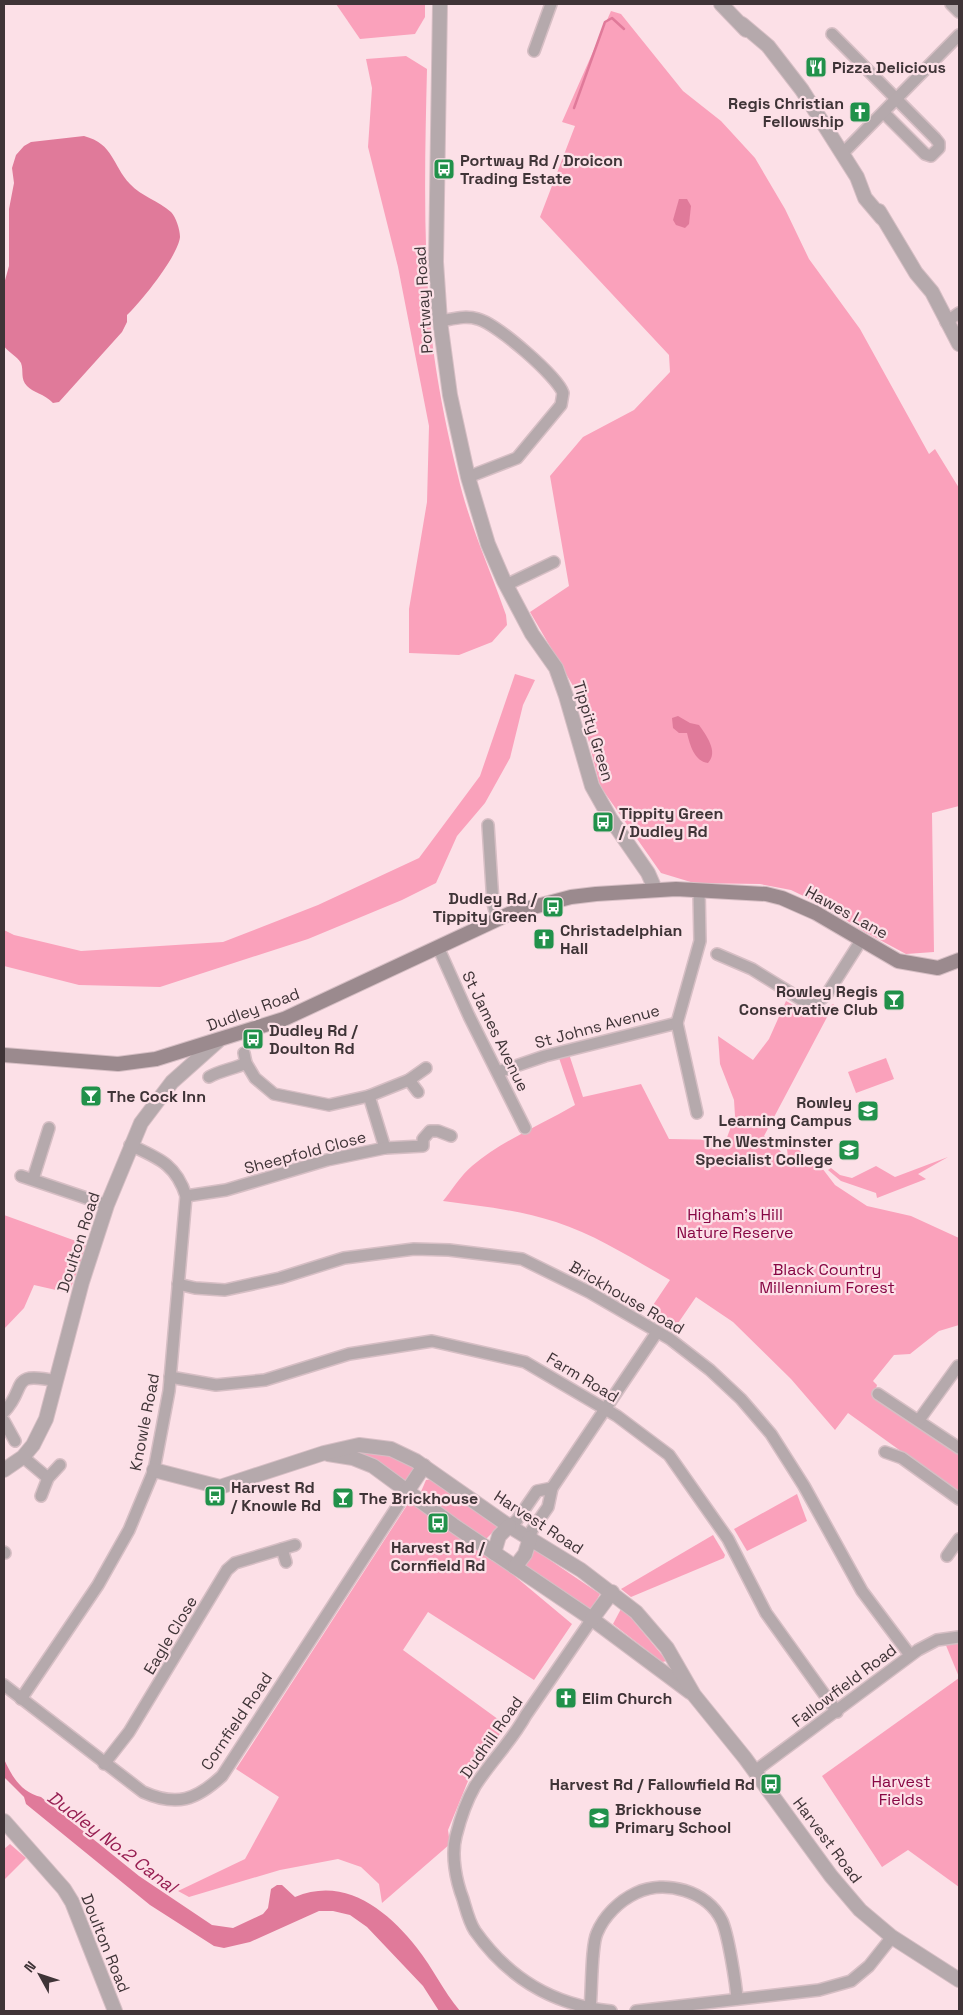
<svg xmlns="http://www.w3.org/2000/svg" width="963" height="2015" viewBox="0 0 963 2015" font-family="'Space Grotesk',sans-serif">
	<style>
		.green { fill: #faa1bb }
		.water { fill: #e07a9a }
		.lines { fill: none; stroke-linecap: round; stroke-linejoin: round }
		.stream { stroke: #e07a9a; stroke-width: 2.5 }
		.minor-casing { stroke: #d6bec4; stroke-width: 14 }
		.tertiary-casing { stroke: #d6bec4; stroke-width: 16 }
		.secondary-casing { stroke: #d6bec4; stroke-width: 16 }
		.minor { stroke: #b5a9ac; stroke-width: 11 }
		.tertiary { stroke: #b5a9ac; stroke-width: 14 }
		.secondary { stroke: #9b8a8e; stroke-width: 14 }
		.labels { text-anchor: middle; stroke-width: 4.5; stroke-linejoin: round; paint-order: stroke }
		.poi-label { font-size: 16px; font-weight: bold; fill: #3f3437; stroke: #fce0e7; text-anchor: start }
		.street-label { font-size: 16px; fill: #3f3437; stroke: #fce0e7 }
		.park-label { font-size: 16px; fill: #870644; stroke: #fce0e7 }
		.water-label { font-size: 18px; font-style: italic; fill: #971f52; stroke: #fce0e7 }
	</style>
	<rect width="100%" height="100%" fill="#fce0e7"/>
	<g class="green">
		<path d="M336,4H425V17L415,34L360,39Z"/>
		<path d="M611,11L621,14L683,91L721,121L755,158L785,209L809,259L860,329L929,454L935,449L959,488V806L932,813L934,952L906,954L865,932L822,905L791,890L760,884L694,883L661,873L600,786L576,691L530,612L569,586L550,476L583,437L634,410L670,372L669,355L540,217L575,126L562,122Z"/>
		<path d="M406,56L427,69C425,152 423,236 430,319C434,368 446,428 458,476C469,524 490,569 506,615L507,625L492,642L459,655L409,653V609L427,502L429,426L398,267L368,147L372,88L366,59Z"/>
		<path d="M515,674L535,680L523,705L510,758L485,803L457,836L436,883L402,900L308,939L160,987L79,985L4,966V930L14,935L81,951L223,942L318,905L419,858L480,776Z"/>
		<path d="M786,1001L808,1013L834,1004L764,1136L788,1158L787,1149L799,1150L822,1168L835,1185L867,1206L911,1216L959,1238V1325L939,1331L910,1354L894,1355L873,1381L877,1385L875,1393L878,1397L959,1454V1493L848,1413L835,1430L791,1379L733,1322L696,1297L672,1332L647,1314L670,1280C633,1259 596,1235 556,1222C519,1210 481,1206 443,1201C452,1190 461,1175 472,1166C503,1140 541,1125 575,1105L559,1058L569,1054L583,1097L641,1084L669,1139L726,1140L735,1116L734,1100L720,1064L718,1036L753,1060L769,1039Z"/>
		<path d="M886,1058L894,1079L856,1093L848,1072Z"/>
		<path d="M948,1157L918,1174L926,1179L877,1198L876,1193L841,1181L828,1170L831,1168L840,1175L852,1178L876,1166L895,1177Z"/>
		<path d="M4,1215L87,1245L69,1293L34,1285L24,1308L4,1329Z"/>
		<path d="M376,1447L420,1467L407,1486L346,1449Z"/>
		<path d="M434,1479L499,1526L485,1540L420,1494L426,1480Z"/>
		<path d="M797,1494L807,1521L747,1551L734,1529Z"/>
		<path d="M411,1499L475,1543L572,1624L534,1680L428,1612L403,1650L506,1725L468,1781L448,1830L450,1844L382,1903L379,1884L361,1867L338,1859L280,1870L189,1897L178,1891L245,1859L279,1797L236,1769Z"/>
		<path d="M713,1535L725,1555L724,1558L631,1597L621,1589Z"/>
		<path d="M532,1548L600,1594L591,1610L524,1567Z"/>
		<path d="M622,1607L667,1661L662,1662L613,1624Z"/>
		<path d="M945,1643L959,1644V1677Z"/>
		<path d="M959,1678V1887L908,1850L882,1867L822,1776Z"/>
		<path d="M10,1844L26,1858L4,1880V1849Z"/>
	</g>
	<g class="water">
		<path d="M84,136C114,144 112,165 130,184C141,196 159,201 171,212C176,217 180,230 180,237C178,256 141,302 127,315V322L122,332L59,402L53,403C45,394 32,392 27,386C20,379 24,371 21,363C17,356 8,352 4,346V284L9,266V209L14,183L12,168L16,155L24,146L31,142Z"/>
		<path d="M679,199H687L691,206L689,224L685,228L676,225L673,220Z"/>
		<path d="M678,716L690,723L699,725C706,735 719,752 708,763C694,761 690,745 687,733H679L673,728L672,718Z"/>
		<path d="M4,1759C12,1777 21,1792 41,1797L139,1876L212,1925L233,1928L263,1914L268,1908L271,1889L277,1885H282L295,1897C345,1876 387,1910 417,1948C433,1968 443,1991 460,2011H439L423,1986L367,1927L350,1915L333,1911H319L250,1942L224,1948L214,1946L150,1905L26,1804L24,1797L4,1777Z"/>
	</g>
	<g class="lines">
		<path class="stream" d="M574,108L605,22L612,18L624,29"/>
		<g class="minor-casing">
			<g id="minor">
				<path d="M951,4L959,12"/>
				<path d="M832,34L935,138L939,143V148L931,156L925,154L884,113"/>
				<path d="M534,51L551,4"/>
				<path d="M843,153L959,35"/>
				<path d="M440,321C453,319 465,315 478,319C497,324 557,376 563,393L561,405L517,458L468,477"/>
				<path d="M946,322L959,313"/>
				<path d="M506,585L554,562"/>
				<path d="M488,825L493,903L497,919"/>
				<path d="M438,947L469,1016L525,1128"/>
				<path d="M717,954L752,969L807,1003C816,1003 821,1000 827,994L862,939"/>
				<path d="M244,1053L246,1063L255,1078L274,1094L329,1105L369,1096L385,1148"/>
				<path d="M498,1072L545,1056L677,1023"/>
				<path d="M209,1077C221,1070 234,1069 246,1063"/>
				<path d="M409,1080L418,1092"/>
				<path d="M369,1096L409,1080L426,1068"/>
				<path d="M697,1113L677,1023L700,941L699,891"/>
				<path d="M21,1176L107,1205"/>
				<path d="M33,1179L49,1128"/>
				<path d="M186,1196L226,1190L327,1160L385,1148L423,1146V1139L430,1131H438L451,1136"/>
				<path d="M178,1284L195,1288L225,1290L280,1278L344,1258L414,1249L449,1250L522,1259L589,1292L670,1339L710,1370L741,1399L771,1434L804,1486L862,1591L910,1655"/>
				<path d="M170,1377L216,1385L265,1380L349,1354L432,1341L525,1362L617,1416L669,1455L728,1539L766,1613L837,1712"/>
				<path d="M878,1394L959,1448"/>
				<path d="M4,1412C28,1387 8,1371 56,1381"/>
				<path d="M919,1420L958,1366"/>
				<path d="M4,1421L15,1441"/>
				<path d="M885,1452L902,1458L959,1499"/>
				<path d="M23,1457L48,1478"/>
				<path d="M41,1496L48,1478L60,1465"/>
				<path d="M509,1526L517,1520L537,1491L552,1488"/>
				<path d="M530,1538L532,1530L548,1507L552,1488L657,1332"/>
				<path d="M282,1549L286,1562"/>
				<path d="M4,1552L5,1553"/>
				<path d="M947,1556L959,1539"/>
				<path d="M592,1619L526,1715C512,1741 491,1761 475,1786C467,1800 460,1820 456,1836C451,1855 456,1881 463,1899C466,1909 469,1922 475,1931C509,1979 553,2005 611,2011"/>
				<path d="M4,1685L143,1792C177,1807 196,1800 222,1776L408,1490"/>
				<path d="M21,1699L98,1585L129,1530L154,1470L169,1391L186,1196C176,1164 158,1158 130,1145"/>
				<path d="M104,1764L129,1732L227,1570L235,1563L295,1545"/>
				<path d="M755,1771L918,1650L937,1640L959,1637"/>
				<path d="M590,2009C592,1991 591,1946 597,1933C604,1916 619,1901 636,1893C665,1879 708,1891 722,1921C728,1934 736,1983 737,1999"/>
				<path d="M636,2011L819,1990L851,1981L869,1966L892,1937"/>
			</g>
		</g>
		<g class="tertiary-casing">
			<g id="tertiary">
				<path d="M440,4L436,262L440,321L450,395L468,477L488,544L504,581L532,634L556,668L566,696L592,786L610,818L648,873L655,889"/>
				<path d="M721,4L746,30"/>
				<path d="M742,24L768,46L802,90L857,177L865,198L882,218"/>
				<path d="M879,211L916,273L932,292L959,344"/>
				<path d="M328,1454L353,1458L373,1466L453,1525L592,1619L690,1692"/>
				<path d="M4,1470L23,1457L33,1445L46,1419L82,1282L107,1205L141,1123L172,1082L218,1041"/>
				<path d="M154,1470L220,1487L324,1453L359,1445L391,1449L416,1461L509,1526L581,1570L636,1612L667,1648L694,1695L745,1758L831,1876L860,1910L892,1937L959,1980"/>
				<path d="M408,1490L424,1466"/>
				<path d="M494,1553L499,1536L509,1526"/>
				<path d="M515,1567L525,1554L530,1538"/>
				<path d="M592,1619L612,1592"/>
				<path d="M4,1821L64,1889L72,1902L115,2011"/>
			</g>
		</g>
		<g class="secondary-casing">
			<path id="secondary" d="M4,1055L118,1064L156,1059L284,1019L511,913L571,897L596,894L676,889L766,894L782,898L816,913L898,961L938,968L959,960"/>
		</g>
		<use href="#minor" class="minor"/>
		<use href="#tertiary" class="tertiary"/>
		<use href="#secondary" class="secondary"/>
	</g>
	<defs>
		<g id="restaurant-square" transform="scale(1.125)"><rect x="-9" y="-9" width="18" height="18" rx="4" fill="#21914a" stroke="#fce0e7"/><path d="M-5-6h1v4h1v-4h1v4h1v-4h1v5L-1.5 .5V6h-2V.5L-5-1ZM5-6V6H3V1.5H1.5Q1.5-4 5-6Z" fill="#fff"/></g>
		<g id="church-square" transform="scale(1.125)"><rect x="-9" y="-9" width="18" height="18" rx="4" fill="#21914a" stroke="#fce0e7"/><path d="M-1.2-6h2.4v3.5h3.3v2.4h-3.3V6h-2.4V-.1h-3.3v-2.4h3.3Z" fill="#fff"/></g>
		<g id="bus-square" transform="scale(1.125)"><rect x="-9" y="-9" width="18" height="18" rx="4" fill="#21914a" stroke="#fce0e7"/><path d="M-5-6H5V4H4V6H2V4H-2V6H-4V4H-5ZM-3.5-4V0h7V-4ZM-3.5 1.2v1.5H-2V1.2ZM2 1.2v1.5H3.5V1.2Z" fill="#fff"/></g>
		<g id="bar-square" transform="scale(1.125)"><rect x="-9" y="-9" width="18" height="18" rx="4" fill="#21914a" stroke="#fce0e7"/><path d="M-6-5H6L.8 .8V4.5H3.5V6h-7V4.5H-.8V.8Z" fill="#fff"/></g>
		<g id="school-square" transform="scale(1.125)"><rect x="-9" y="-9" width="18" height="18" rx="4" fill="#21914a" stroke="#fce0e7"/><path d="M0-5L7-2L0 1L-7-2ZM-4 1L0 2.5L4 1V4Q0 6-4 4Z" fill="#fff"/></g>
		<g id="university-square" transform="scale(1.125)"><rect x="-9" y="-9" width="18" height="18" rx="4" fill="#21914a" stroke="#fce0e7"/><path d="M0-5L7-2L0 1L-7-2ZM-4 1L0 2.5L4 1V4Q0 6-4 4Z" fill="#fff"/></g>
	</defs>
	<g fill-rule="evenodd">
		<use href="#restaurant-square" x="816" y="67"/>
		<use href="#church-square" x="860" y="112"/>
		<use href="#bus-square" x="444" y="169"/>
		<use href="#bus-square" x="603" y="822"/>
		<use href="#bus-square" x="553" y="907"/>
		<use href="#church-square" x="544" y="939"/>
		<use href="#bar-square" x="894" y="1000"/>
		<use href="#bus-square" x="253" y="1039"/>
		<use href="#bar-square" x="91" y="1096"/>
		<use href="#school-square" x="868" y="1111"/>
		<use href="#university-square" x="849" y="1150"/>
		<use href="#bus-square" x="215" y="1496"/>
		<use href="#bar-square" x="343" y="1498"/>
		<use href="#bus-square" x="438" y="1523"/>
		<use href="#church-square" x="566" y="1698"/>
		<use href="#bus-square" x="771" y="1784"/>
		<use href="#school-square" x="599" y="1818"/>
	</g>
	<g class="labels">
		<g class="poi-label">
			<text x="832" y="73">Pizza Delicious</text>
			<text x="844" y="109" text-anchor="end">Regis Christian<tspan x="844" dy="18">Fellowship</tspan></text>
			<text x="460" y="166">Portway Rd / Droicon<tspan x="460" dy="18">Trading Estate</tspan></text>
			<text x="619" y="819">Tippity Green<tspan x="619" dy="18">/ Dudley Rd</tspan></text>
			<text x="537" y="904" text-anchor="end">Dudley Rd /<tspan x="537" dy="18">Tippity Green</tspan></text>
			<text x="560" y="936">Christadelphian<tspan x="560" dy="18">Hall</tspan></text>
			<text x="878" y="997" text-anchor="end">Rowley Regis<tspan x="878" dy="18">Conservative Club</tspan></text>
			<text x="269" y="1036">Dudley Rd /<tspan x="269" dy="18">Doulton Rd</tspan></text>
			<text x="107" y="1102">The Cock Inn</text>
			<text x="852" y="1108" text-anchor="end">Rowley<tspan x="852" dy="18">Learning Campus</tspan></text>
			<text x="833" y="1147" text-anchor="end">The Westminster<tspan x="833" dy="18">Specialist College</tspan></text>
			<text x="231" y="1493">Harvest Rd<tspan x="231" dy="18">/ Knowle Rd</tspan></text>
			<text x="359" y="1504">The Brickhouse</text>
			<text x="438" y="1553" text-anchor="middle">Harvest Rd /<tspan x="438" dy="18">Cornfield Rd</tspan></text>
			<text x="582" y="1704">Elim Church</text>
			<text x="755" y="1790" text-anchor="end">Harvest Rd / Fallowfield Rd</text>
			<text x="615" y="1815">Brickhouse<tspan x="615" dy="18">Primary School</tspan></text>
		</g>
		<g class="street-label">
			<text transform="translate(423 300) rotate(-94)" y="6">Portway Road</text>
			<text transform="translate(594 731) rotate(73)" y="6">Tippity Green</text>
			<text transform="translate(847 912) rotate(29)" y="6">Hawes Lane</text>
			<text transform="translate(253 1009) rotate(-20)" y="6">Dudley Road</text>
			<text transform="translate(597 1026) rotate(-15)" y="6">St Johns Avenue</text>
			<text transform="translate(496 1031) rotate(64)" y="6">St James Avenue</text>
			<text transform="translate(305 1152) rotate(-15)" y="6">Sheepfold Close</text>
			<text transform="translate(78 1242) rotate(-72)" y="6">Doulton Road</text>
			<text transform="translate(627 1297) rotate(30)" y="6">Brickhouse Road</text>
			<text transform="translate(583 1377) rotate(31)" y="6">Farm Road</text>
			<text transform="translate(144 1422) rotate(-79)" y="6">Knowle Road</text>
			<text transform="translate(539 1522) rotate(33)" y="6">Harvest Road</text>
			<text transform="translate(170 1635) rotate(-59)" y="6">Eagle Close</text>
			<text transform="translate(844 1685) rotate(-37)" y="6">Fallowfield Road</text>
			<text transform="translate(236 1721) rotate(-56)" y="6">Cornfield Road</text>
			<text transform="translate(491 1737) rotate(-55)" y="6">Dudhill Road</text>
			<text transform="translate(828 1840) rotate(53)" y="6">Harvest Road</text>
			<text transform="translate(106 1943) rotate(68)" y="6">Doulton Road</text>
		</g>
		<g class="park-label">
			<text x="735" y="1220">Higham's Hill<tspan x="735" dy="18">Nature Reserve</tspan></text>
			<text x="827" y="1275">Black Country<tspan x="827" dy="18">Millennium Forest</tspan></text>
			<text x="901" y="1787">Harvest<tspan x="901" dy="18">Fields</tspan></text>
		</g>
		<g class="water-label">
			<text transform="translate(112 1842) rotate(37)" y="6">Dudley No.2 Canal</text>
		</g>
	</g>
	<rect width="963" height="2015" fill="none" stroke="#3f3437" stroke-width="10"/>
	<g transform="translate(40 1975) rotate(310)" stroke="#fce0e7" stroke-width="4" paint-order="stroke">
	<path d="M0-4L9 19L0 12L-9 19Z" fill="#3f3437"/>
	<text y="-8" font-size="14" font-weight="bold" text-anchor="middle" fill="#3f3437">N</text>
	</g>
</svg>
